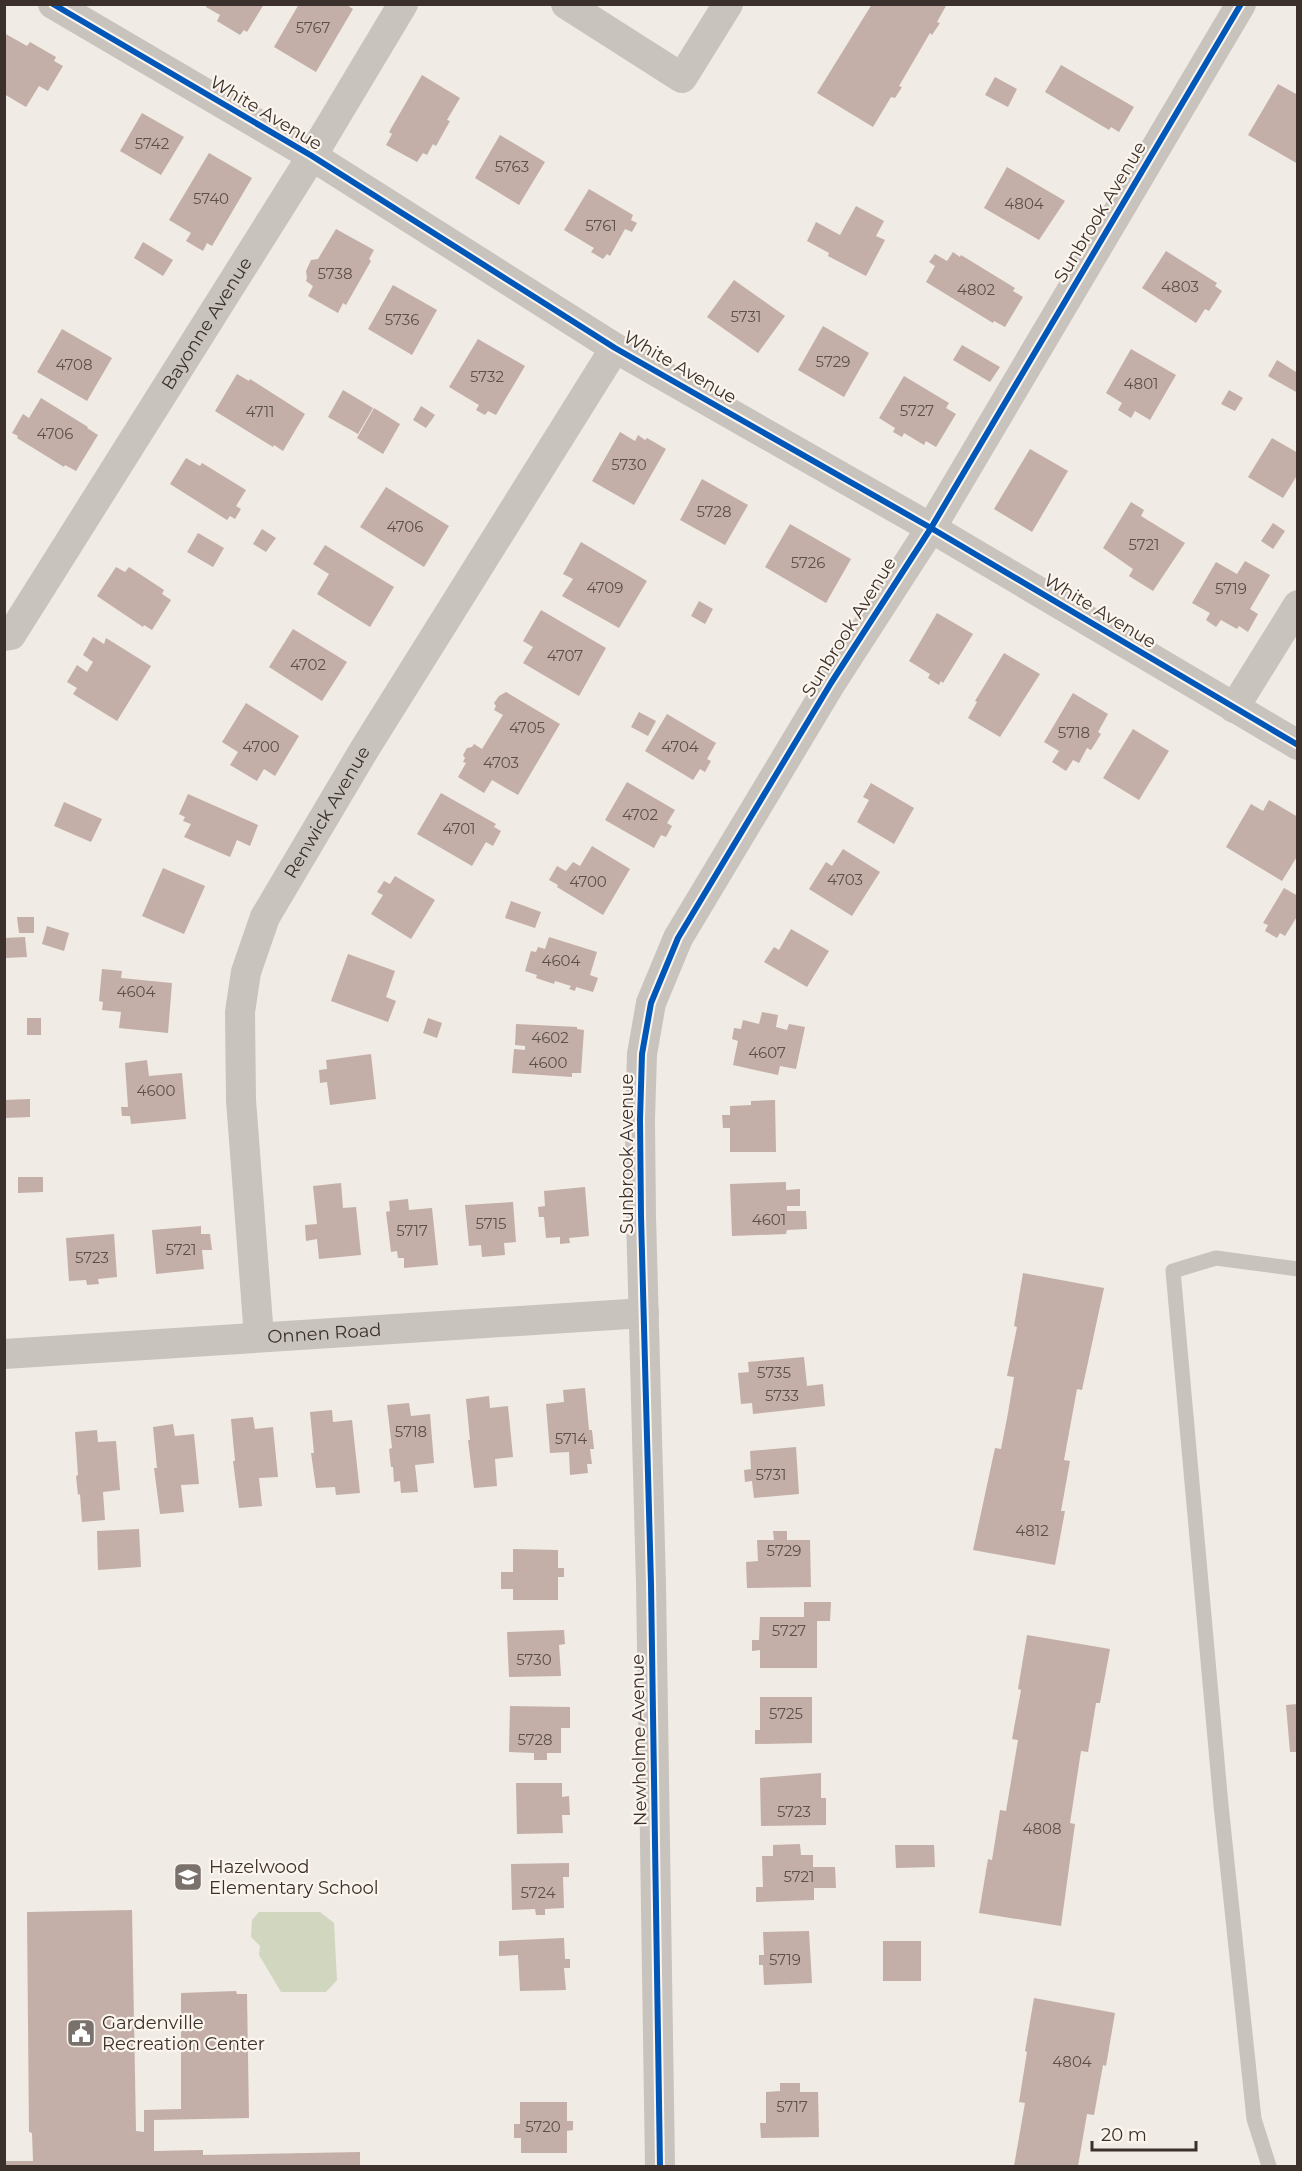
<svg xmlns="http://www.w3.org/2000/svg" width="1302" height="2171" viewBox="0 0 1302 2171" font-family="Montserrat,sans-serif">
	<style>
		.green { fill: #d1d6bf }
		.building { fill: #c3afa7 }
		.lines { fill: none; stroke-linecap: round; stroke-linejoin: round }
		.lane { stroke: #c9c3be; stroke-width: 15 }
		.street { stroke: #c9c3be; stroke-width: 30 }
		.cycleway-casing { stroke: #fbf5ee; stroke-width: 10 }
		.cycleway { stroke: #0057b8; stroke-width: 6 }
		.labels { text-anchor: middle; stroke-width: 4.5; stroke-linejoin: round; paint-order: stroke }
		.number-label { font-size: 15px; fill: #5d504a }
		.street-label { font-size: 18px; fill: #3b302b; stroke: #fbf5ee }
		.poi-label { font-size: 18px; fill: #3b302b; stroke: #fbf5ee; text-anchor: start }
	</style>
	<rect width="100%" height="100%" fill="#f0ebe5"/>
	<path class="green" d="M259,1912H320L334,1923L337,1980L326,1992H281L259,1955L260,1946L251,1937L252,1920Z"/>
	<g class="building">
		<path d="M207,4H264L247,32L244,30L240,35L217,21L220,15L206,7Z"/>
		<path d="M299,4H345L353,9L316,72L274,47Z"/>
		<path d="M872,4H947L937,22L940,23L932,35L930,33L899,86L902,87L895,98L891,97L873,127L817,93Z"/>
		<path d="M4,33L27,46L30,42L56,57L54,61L63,66L48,91L39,86L26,107L4,94Z"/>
		<path d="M1061,65L1134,107L1119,132L1111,127L1109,130L1045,92Z"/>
		<path d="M422,75L460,98L447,120L450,121L436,146L433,144L427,155L423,153L417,162L386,145L392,134L389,132Z"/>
		<path d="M995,77L1017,89L1008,107L985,95Z"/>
		<path d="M1278,84L1298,95V164L1248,135Z"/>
		<path d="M142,113L184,137L161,175L120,151Z"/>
		<path d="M500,135L545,162L519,205L475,178Z"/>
		<path d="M209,153L252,178L212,246L207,243L203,251L186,241L191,233L169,220Z"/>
		<path d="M1007,167L1065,201L1039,240L984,208Z"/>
		<path d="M589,189L633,215L631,220L637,223L632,232L625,229L610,256L607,254L603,259L591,252L594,248L564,230Z"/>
		<path d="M856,206L884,221L876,236L885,240L866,276L828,256L829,253L807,241L816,222L840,235Z"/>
		<path d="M336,229L374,250L369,259L371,261L346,305L343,303L338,313L308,296L313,286L306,281L307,278L306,271L311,260L318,259Z"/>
		<path d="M143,242L173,260L163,276L134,258Z"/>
		<path d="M1166,251L1217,283L1215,286L1222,291L1209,311L1205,309L1196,323L1142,288Z"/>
		<path d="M953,252L960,257L961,255L1015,288L1013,291L1023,297L1005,327L994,321L993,323L926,282L935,266L929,262L935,254L947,261Z"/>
		<path d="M734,280L785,316L758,353L707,317Z"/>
		<path d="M393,285L437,310L412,355L368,329Z"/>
		<path d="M823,326L869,353L844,397L798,370Z"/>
		<path d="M62,329L112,358L87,401L37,372Z"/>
		<path d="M478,339L525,366L496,415L488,411L485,415L476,410L479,405L449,387Z"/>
		<path d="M962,345L1000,367L990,382L953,360Z"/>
		<path d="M1131,349L1176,375L1150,420L1135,411L1131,418L1118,410L1122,403L1106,393Z"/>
		<path d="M1277,360L1296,372L1298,369V393L1268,376Z"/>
		<path d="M237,374L249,381L250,379L305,414L283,451L274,445L273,447L215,411Z"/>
		<path d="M904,376L949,403L946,408L956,414L936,447L926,441L924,445L904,433L902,437L893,432L895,428L879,418Z"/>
		<path d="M343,390L373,408L358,434L328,417Z"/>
		<path d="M1229,390L1243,398L1235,411L1221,404Z"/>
		<path d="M41,398L88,427L87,428L98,435L76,471L65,465L64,467L17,438L18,436L12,433L23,414L29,418Z"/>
		<path d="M421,406L435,415L426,428L413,420Z"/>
		<path d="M374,408L400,424L383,454L357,438Z"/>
		<path d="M620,432L635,441L638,435L645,440L647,438L666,449L634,505L592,481Z"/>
		<path d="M1272,438L1298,453V474L1283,498L1248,477Z"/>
		<path d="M1030,449L1068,471L1032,532L994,509Z"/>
		<path d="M186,458L200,466L202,463L246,490L236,506L241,509L235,519L230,516L227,520L170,484Z"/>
		<path d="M702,479L748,505L725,545L680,520Z"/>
		<path d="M386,487L449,526L424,567L360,527Z"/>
		<path d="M1131,502L1144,510L1141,516L1185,543L1153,591L1129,576L1133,569L1103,548Z"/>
		<path d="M1273,523L1285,531L1273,549L1261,541Z"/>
		<path d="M790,524L851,559L826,603L765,567Z"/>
		<path d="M262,529L276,538L266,552L253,544Z"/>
		<path d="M198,533L224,548L213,567L187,552Z"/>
		<path d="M581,542L647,581L619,628L562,596L573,579L563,574Z"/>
		<path d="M325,545L394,587L370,627L317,594L329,574L313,564Z"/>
		<path d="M1245,561L1270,575L1250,609L1258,614L1248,632L1239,626L1237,629L1221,620L1216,627L1206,620L1210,613L1192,603L1216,562L1237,574Z"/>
		<path d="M116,567L125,572L129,567L164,590L162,594L171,600L152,630L144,625L143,627L97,596Z"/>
		<path d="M699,601L713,609L705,624L691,616Z"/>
		<path d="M541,610L606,648L579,696L523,663L533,647L523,641Z"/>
		<path d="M937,613L973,634L943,683L941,681L939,685L928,678L930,674L909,661Z"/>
		<path d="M293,629L347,662L322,701L269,667Z"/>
		<path d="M93,637L104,644L106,638L151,666L117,721L73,694L77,688L67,682L77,665L87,672L93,662L83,655Z"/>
		<path d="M1004,653L1040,674L1000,737L968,718L977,702L975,701Z"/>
		<path d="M506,692L560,724L518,795L492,780L484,793L458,777L466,763L463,762L465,758L463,755L467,748L472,747L474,744L482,749L503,715L494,710L496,706L494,703L499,696Z"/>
		<path d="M1073,693L1108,714L1098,732L1101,734L1091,750L1087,748L1079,763L1073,760L1066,771L1052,762L1059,751L1044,742Z"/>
		<path d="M246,703L299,736L275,776L264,769L257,781L230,765L238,752L222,742Z"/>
		<path d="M639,712L656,721L648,736L631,727Z"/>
		<path d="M667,714L716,743L707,759L711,761L705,772L700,769L693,780L645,751Z"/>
		<path d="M1133,729L1169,751L1139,800L1103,778Z"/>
		<path d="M627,782L675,810L667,823L672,826L666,837L661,835L654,848L605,820Z"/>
		<path d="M871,783L914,808L894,844L857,822L869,800L863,797Z"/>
		<path d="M441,793L496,824L494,827L501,831L493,846L486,842L472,866L417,834Z"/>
		<path d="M188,794L258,825L250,846L237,840L230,857L184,837L191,824L183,821L185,817L179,814Z"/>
		<path d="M1269,800L1298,817V855L1282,881L1226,847L1251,804L1263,811Z"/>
		<path d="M64,802L102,819L91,842L54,826Z"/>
		<path d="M592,846L630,869L603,915L557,887L558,885L549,880L557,866L566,871L573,862L580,866Z"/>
		<path d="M843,849L880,872L852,916L809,889L826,862L832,866Z"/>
		<path d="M163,868L205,886L184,934L142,916Z"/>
		<path d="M395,876L435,900L411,939L371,914L383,895L377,892L384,881L390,884Z"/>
		<path d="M1284,888L1298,896V915L1285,936L1280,933L1277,938L1265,931L1268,925L1263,923Z"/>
		<path d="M511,901L541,912L535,928L505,918Z"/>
		<path d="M17,917H34V933H19Z"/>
		<path d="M47,926L69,933L64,951L42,944Z"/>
		<path d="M791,929L829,951L807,987L764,962L774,947L779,950Z"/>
		<path d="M25,937L27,957L4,958V938Z"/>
		<path d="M549,937L597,952L590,975L598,978L593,992L576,987L575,991L569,989L571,986L555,981L554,984L536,978L537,975L525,971L531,951L536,952L538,947L545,949Z"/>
		<path d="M348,954L395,971L386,997L396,1001L388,1022L331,1001Z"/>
		<path d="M102,969L122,971L121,978L172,983L168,1033L119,1028L121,1012L102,1010L103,1002L99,1001Z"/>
		<path d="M762,1012L778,1015L776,1027L787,1030L789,1024L805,1027L796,1069L780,1066L778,1075L733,1065L738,1041L732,1039L734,1028L741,1029L743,1020L759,1024Z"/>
		<rect x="27" y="1018" width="14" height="17"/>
		<path d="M428,1018L442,1023L437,1038L423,1033Z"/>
		<path d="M516,1024L577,1027V1029L584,1030L581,1073H572V1077L512,1073L514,1049L525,1050V1046L515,1045Z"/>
		<path d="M371,1054L376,1099L330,1105L327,1082L320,1083L319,1070L327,1069L326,1060Z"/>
		<path d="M147,1060L149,1076L182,1073L186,1119L131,1124L130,1116H122L121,1107H128L125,1063Z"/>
		<path d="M30,1099V1117L4,1118V1100Z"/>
		<path d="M775,1100L776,1152H730V1128H723L722,1115H730V1106L751,1105V1101Z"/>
		<path d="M18,1177H43V1192L18,1193Z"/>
		<path d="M786,1182V1190L800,1189V1206H787V1211H806L807,1229L787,1230L786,1234L732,1236L730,1184Z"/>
		<path d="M341,1183L343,1208L356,1207L361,1255L319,1259L317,1239L306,1241L305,1225L317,1224L313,1186Z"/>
		<path d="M585,1187L589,1236L569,1238L570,1243L560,1244V1237L546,1238L544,1217H539L538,1207L545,1206L544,1191Z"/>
		<path d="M408,1199L409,1210L432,1208L438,1265L404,1268V1258H398L397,1251L391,1252L386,1212L390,1211L389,1201Z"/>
		<path d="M513,1202L516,1242L504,1243L505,1255L482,1257L481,1245L469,1246L465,1205Z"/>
		<path d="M201,1226V1234H210L212,1250H202L204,1269L156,1274L152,1230Z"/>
		<path d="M114,1234L117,1277L98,1279L99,1284L87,1285L86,1280L69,1281L66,1238Z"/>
		<path d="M1023,1273L1104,1288L1082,1390L1077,1389L1064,1460L1070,1461L1061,1511H1065L1055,1565L973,1550L995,1448L1001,1449L1008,1413L1014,1377L1007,1376L1017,1327L1014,1326Z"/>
		<path d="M804,1357L807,1386L823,1384L825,1406L753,1414L752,1403L741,1404L738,1373L749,1372L748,1362Z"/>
		<path d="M585,1388L589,1430H592L594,1449H590L592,1464H587L588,1473L570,1475L569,1452L550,1453L546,1404L564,1402L563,1390Z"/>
		<path d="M489,1396L490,1408L508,1406L513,1457L495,1459L497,1486L474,1488L468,1440H470L466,1399Z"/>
		<path d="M409,1403L411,1416L430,1414L434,1463L415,1465L418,1492L401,1493L400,1481L394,1482L393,1467H391L389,1449L392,1448L387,1405Z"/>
		<path d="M332,1410L333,1422L352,1420L360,1493L336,1495L335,1487L316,1488L311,1453H314L310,1412Z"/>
		<path d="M253,1417L255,1429L273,1427L278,1477L259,1478L262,1506L239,1508L233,1461H235L231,1419Z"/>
		<path d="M173,1424L175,1436L194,1434L199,1484L181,1485L184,1512L160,1514L154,1468H157L153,1427Z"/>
		<path d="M97,1430L98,1442L116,1441L120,1490L103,1492L105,1520L82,1522L80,1494L78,1495L76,1476L78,1475L75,1432Z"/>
		<path d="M796,1447L799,1494L754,1498L752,1481L745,1482L744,1470L751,1469L750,1451Z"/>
		<path d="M139,1529L141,1567L98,1570L97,1531Z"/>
		<path d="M773,1531H787V1540H810L811,1587L747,1588L746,1562L758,1561L757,1540H774Z"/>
		<path d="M513,1549L558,1550V1568H564V1577H558V1600H513V1589H501V1572H513Z"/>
		<path d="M804,1602H831L830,1621H817V1668H760V1650L752,1651V1640H759L760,1617H804Z"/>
		<path d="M564,1630L565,1644L559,1645L561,1676L509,1677L507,1632Z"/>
		<path d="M1027,1635L1110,1649L1100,1703H1096L1088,1752L1081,1751L1070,1823L1075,1824L1061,1926L979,1913L988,1859L992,1860L1000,1810L1006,1811L1018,1740L1012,1739L1021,1690L1018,1689Z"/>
		<path d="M760,1697H812V1743L755,1744V1730H760Z"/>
		<path d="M1298,1704V1752H1290L1286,1705Z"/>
		<path d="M510,1706L570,1707V1728H561V1753H547V1760H534V1753L509,1752Z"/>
		<path d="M821,1773V1798H826V1825L761,1826L760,1778Z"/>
		<path d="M516,1783H562V1797L569,1796L570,1815H562L563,1833L517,1834Z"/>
		<path d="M800,1844L801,1855H813V1867H835L836,1888H814V1900L756,1902V1887H763L762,1856H773V1845Z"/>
		<path d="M895,1845H934L935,1867L896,1868Z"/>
		<path d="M569,1863V1877H563L564,1908L545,1909V1915H536L535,1909L512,1910L511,1864Z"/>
		<path d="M132,1910L136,2131L144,2132V2110L181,2109V1993L236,1991L237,1994H247L249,2118L154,2120V2151L203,2150V2155L360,2152V2166H4V2161H33L32,2133L29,2132L27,1912Z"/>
		<path d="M809,1931L812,1983L764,1985L763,1965H759V1955H764L763,1932Z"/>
		<path d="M564,1938L565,1959H570V1968H564L566,1990L520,1991L518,1955L499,1956V1941Z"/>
		<rect x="883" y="1941" width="38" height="40"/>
		<path d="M1034,1998L1115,2013L1106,2066L1103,2065L1094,2115L1087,2114L1078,2166H1014L1025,2103L1019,2102L1027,2052L1025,2051Z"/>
		<path d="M780,2083H800V2092H818L819,2137L761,2138L760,2123H766V2092L780,2091Z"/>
		<path d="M520,2102H567V2121H573V2130L567,2131V2153H521V2138H514V2124H520Z"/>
	</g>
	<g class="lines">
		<path class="lane" d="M1269,2166L1254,2119L1221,1805L1173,1271L1216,1258L1298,1269"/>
		<g class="street">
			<path d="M53,4L312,156L615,348L931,528L1298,745"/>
			<path d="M566,4L682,78L728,4"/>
			<path id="s1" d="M4,636L11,635L312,156L403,4"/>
			<path d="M1234,708L1298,605"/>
			<path id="s2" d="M259,1337L241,1100L240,1012L246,972L265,917L364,750L615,348"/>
			<path id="s3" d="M4,1354L644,1313"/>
			<path d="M660,2166L651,1584L641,1216L640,1119L642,1054L651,1003L678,938L831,683L931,528L1241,4"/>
		</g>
		<g class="cycleway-casing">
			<g id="cycleway">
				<path d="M53,4L312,156L615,348L931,528L1298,745"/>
				<path d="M660,2166L651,1584L641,1216L640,1119L642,1054L651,1003L678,938L831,683L931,528L1241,4"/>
			</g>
		</g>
		<use href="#cycleway" class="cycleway"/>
	</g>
	<defs>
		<g id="school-square" transform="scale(1.5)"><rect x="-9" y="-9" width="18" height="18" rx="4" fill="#7a716c" stroke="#fbf5ee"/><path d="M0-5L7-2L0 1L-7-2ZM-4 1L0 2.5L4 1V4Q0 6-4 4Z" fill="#fff"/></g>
		<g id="civic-square" transform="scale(1.5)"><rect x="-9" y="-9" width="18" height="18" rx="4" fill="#7a716c" stroke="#fbf5ee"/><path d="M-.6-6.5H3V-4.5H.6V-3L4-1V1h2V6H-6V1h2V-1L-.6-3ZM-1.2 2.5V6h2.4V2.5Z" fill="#fff"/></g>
	</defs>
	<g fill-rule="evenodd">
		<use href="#school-square" x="188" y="1877"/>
		<use href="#civic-square" x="81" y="2033"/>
	</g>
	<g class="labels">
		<g class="number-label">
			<text x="313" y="33">5767</text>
			<text x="152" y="149">5742</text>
			<text x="512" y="172">5763</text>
			<text x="211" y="204">5740</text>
			<text x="1024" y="209">4804</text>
			<text x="601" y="231">5761</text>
			<text x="335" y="279">5738</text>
			<text x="1180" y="292">4803</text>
			<text x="976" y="295">4802</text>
			<text x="746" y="322">5731</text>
			<text x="402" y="325">5736</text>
			<text x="833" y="367">5729</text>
			<text x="74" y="370">4708</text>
			<text x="487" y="382">5732</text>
			<text x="1141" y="389">4801</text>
			<text x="917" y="416">5727</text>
			<text x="260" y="417">4711</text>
			<text x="55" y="439">4706</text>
			<text x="629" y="470">5730</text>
			<text x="714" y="517">5728</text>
			<text x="405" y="532">4706</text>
			<text x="1144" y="550">5721</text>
			<text x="808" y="568">5726</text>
			<text x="605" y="593">4709</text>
			<text x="1231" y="594">5719</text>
			<text x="565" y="661">4707</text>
			<text x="308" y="670">4702</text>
			<text x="527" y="733">4705</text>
			<text x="1074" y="738">5718</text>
			<text x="261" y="752">4700</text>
			<text x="680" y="752">4704</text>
			<text x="501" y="768">4703</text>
			<text x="640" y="820">4702</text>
			<text x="459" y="834">4701</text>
			<text x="845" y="885">4703</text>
			<text x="588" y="887">4700</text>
			<text x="561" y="966">4604</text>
			<text x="136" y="997">4604</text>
			<text x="550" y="1043">4602</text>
			<text x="767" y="1058">4607</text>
			<text x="548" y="1068">4600</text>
			<text x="156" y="1096">4600</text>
			<text x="769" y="1225">4601</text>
			<text x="491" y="1229">5715</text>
			<text x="412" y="1236">5717</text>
			<text x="181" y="1255">5721</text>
			<text x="92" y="1263">5723</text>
			<text x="774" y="1378">5735</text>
			<text x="782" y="1401">5733</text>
			<text x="411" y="1437">5718</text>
			<text x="571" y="1444">5714</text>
			<text x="771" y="1480">5731</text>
			<text x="1032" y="1536">4812</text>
			<text x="784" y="1556">5729</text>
			<text x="789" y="1636">5727</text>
			<text x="534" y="1665">5730</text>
			<text x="786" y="1719">5725</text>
			<text x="535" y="1745">5728</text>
			<text x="794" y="1817">5723</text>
			<text x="1042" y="1834">4808</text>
			<text x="799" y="1882">5721</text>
			<text x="538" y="1898">5724</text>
			<text x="785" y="1965">5719</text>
			<text x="1072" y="2067">4804</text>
			<text x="792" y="2112">5717</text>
			<text x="543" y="2132">5720</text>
		</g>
		<g class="street-label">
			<text transform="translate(266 113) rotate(31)" y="6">White Avenue</text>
			<text transform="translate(1100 212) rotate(-59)" y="6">Sunbrook Avenue</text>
			<text dy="6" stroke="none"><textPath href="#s1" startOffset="375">Bayonne Avenue</textPath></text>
			<text transform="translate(680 367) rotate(30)" y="6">White Avenue</text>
			<text transform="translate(1100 611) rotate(31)" y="6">White Avenue</text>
			<text transform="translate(849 627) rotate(-58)" y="6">Sunbrook Avenue</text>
			<text dy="6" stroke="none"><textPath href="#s2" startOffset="546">Renwick Avenue</textPath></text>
			<text transform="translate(627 1154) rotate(-90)" y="6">Sunbrook Avenue</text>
			<text dy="6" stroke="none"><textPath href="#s3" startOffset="321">Onnen Road</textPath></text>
			<text transform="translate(639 1740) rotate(-91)" y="6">Newholme Avenue</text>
		</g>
		<g class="poi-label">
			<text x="209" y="1873">Hazelwood<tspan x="209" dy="21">Elementary School</tspan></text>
			<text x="102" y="2029">Gardenville<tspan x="102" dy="21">Recreation Center</tspan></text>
		</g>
	</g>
	<rect width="1302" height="2171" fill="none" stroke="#3b302b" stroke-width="12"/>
	<path d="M1092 2141v9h104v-9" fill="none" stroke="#3b302b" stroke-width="3"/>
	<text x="1101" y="2141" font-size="18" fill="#3b302b" stroke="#fbf5ee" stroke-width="4.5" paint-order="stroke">20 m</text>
</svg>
